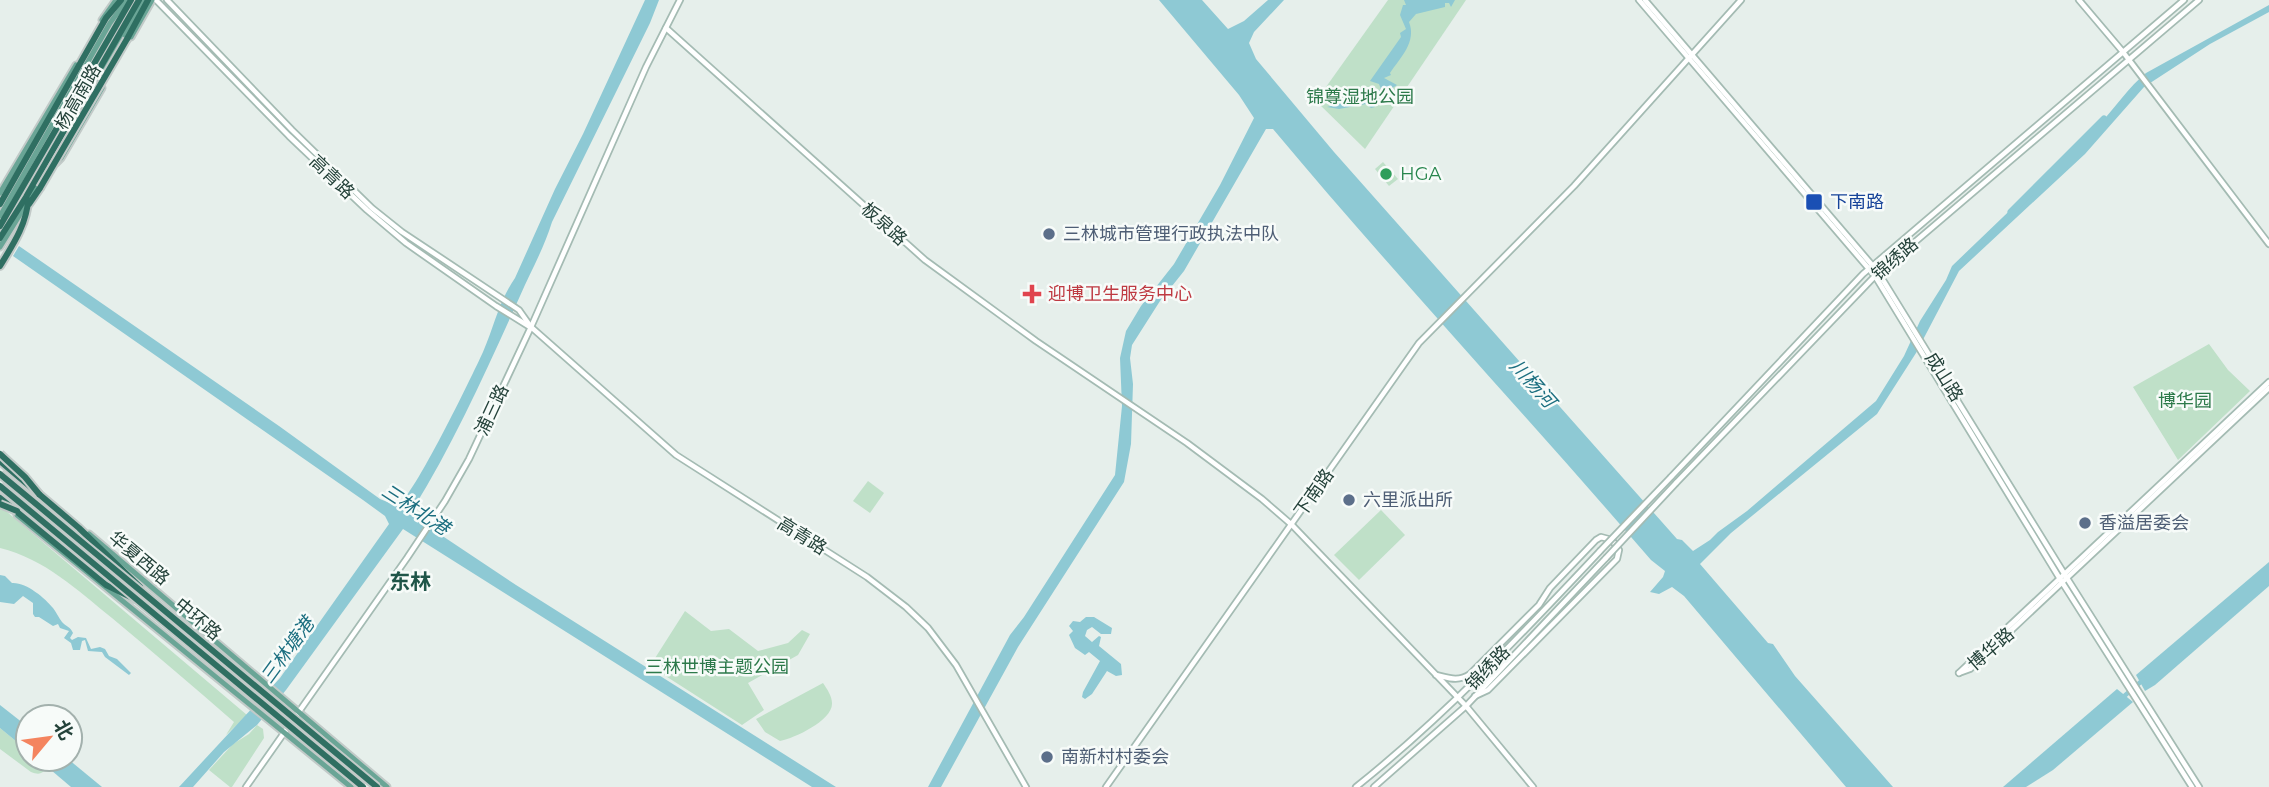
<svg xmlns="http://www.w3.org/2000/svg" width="2269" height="787" viewBox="0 0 2269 787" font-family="Montserrat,'Noto Sans SC',sans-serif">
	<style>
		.green { fill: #bfe0c8 }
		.water { fill: #8ec9d4 }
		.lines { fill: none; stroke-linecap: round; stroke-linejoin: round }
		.canal { stroke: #8ec9d4; stroke-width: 4.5 }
		.river { stroke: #8ec9d4; stroke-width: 7 }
		.secondary-casing { stroke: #a4bbb3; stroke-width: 8 }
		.primary-casing { stroke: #c2cac8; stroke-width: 9 }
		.highway-casing { stroke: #c2cac8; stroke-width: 10 }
		.secondary { stroke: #fff; stroke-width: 4.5 }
		.primary { stroke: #6aa596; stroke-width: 5 }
		.highway { stroke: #2f6f62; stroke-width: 6 }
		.secondary-bridge-casing { stroke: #a4bbb3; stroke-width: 8; stroke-linecap: butt }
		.highway-bridge-casing { stroke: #c2cac8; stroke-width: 10; stroke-linecap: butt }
		.secondary-bridge { stroke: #fff; stroke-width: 4.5 }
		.highway-bridge { stroke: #2f6f62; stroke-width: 6 }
		.leisure-dot { fill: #2e9e5b; stroke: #f7fbf9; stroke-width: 2.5 }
		.transit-dot { fill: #1a4fb4; stroke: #f7fbf9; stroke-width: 2.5 }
		.service-dot { fill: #5c6f8a; stroke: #f7fbf9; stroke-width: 2.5 }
		.health-dot { fill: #e0444e; stroke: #f7fbf9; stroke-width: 2.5 }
		.labels { text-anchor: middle; stroke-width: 5; stroke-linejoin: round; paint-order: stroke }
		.street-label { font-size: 18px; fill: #24423a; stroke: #f7fbf9 }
		.park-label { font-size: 18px; fill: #2d7a4b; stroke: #f7fbf9 }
		.leisure-label { font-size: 18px; fill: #27864d; stroke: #f7fbf9; text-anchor: start }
		.transit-label { font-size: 18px; fill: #164399; stroke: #f7fbf9; text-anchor: start }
		.service-label { font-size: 18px; fill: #4e5e75; stroke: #f7fbf9; text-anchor: start }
		.health-label { font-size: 18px; fill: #be3a42; stroke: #f7fbf9; text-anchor: start }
		.water-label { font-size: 19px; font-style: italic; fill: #1c6f80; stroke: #f7fbf9 }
		.quarter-label { font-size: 21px; font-weight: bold; fill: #1f5548; stroke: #f7fbf9 }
	</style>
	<rect width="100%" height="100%" fill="#e6efeb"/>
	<g class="green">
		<path d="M1388,0H1466L1365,149L1316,101Z"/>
		<path d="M1383,162L1398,179L1389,186L1375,169Z"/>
		<path d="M2209,344L2228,370L2250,391L2178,460L2133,387Z"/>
		<path d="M868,481L884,493L870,513L853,501Z"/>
		<path d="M0,506L247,715L226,735L234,722C194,687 153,652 112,618C77,590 45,559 0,548Z"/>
		<path d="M1381,510L1405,535L1359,580L1334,555Z"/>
		<path d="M685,611L711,631L729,629L758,651L788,643L802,630L810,634L798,655L748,683L764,710L742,725L650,666Z"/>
		<path d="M823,683C827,689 832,696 832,703C833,720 795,738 780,741L765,732L756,719Z"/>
		<path d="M257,725L263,729L264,738L232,787H230L209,770L233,744L249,734Z"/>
		<path d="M0,728L28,751V759H37L47,768C42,774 39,775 31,772L0,749Z"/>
	</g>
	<g class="water">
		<path d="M645,0H659L650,23L552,222C544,248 531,271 520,296C487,369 455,441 413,509L414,517L516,585L836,787H812L403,529L286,690L257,725L224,752L193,787H179L280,678L389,524L385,516L363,500L13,256L19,246L279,426L380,499L397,506C413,498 472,376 483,352C494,327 499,301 515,278L555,189L583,134Z"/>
		<path d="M1159,0H1202L1228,29L1244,21L1268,0H1284L1254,32L1249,43L1256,59L1334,152L1677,539L1682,540L1693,551L1710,540L1718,532L1747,511L1876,401L1904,356L1920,321L1946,280L1952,266L2077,146C2089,139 2092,132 2101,123C2116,106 2129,87 2146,73L2269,5V12L2210,44L2144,87L2085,154L1959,271L1916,353L1877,414L1731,533L1700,564L1768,643L1773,644L1795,676L1893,787H1846L1684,596L1672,587L1659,594L1650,592L1663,577L1665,571L1651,560C1526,415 1396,276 1273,129H1266L1184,271L1160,301L1132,345L1130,358L1133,384L1131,444L1124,482L1018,647L941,787H928L1010,635L1024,617L1115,475L1122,406L1120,358L1126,331L1141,306L1174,264L1220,185L1254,118L1239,95Z"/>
		<path d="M1404,0H1455L1451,7L1449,3H1445V7L1416,14L1409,22C1417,42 1400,58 1390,73L1391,75L1384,78L1397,85L1374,100L1375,107L1371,108L1366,104L1339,109L1327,107L1342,103L1359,104L1365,99L1369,103L1375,93L1381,89L1379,84L1370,81L1401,37L1400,33L1406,29L1400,15L1403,5H1406Z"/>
		<path d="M2269,562V586L2155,685L2145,691L2136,675Z"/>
		<path d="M0,575L5,576L12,583C26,582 45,598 53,608C56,612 59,618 62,622C66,627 70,626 73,633L70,638L72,640L78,637L86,638L91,649L100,647L105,649L109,656L117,659L131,673L129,675L105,657L102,652L88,651L85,640L82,641L80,650H73L71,643L64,638L69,631L60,628L58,624L53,626L39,617H35L33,614V603L23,596L14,604L0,602Z"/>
		<path d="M1086,617H1094L1112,628L1111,634H1101L1092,627L1087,630L1085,636L1092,642L1099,636L1101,637L1099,646L1121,664L1122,675L1116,676L1107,671L1092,694L1085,699L1082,697L1083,692L1100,661L1089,652L1085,655L1075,648L1069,635L1073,631L1069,626L1073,621L1080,622Z"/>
		<path d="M2117,689L2133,702L2053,770L2026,787H2003Z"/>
		<path d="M0,705L28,727V751L0,728Z"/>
		<path d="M38,759H68L102,787H71Z"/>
	</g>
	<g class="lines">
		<path class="canal" d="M2122,698L2144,679"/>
		<path class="river" d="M2011,212L2104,119"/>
		<g class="secondary-casing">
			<g id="secondary">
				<path d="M156,0L289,136L367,210L406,243L496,306L530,327"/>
				<path d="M167,0L292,130L372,208L402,232L519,310L531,327L676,455L867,577L906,607L928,628L956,665L1026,787"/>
				<path d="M1639,0L1875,276L2060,579L2192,787"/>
				<path d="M1645,0L1878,272L2065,575L2199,787"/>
				<path d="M2079,0L2123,52L2269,244"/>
				<path d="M666,28L925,260L1036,341L1187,443L1262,499L1292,525L1466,706L1533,787"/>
				<path d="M1671,477L1863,274L2184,0"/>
				<path d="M1676,483L1875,276L2199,0"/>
				<path d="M1959,673L2269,382"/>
				<path d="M1959,673L1970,669L2269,388"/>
				<path d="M1436,675C1449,678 1458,682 1470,674L1539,605L1550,588L1596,540L1601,537L1612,540L1619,550L1617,559L1488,690L1475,696"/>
				<path d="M246,787L407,558L445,501L469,459L531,327L646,67L680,0"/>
				<path d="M1106,787L1419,343L1574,186L1741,0"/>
				<path d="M1356,787C1445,716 1522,634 1600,551"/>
				<path d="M1374,787L1466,706L1606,558"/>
			</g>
		</g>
		<g class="primary-casing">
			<g id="primary">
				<path d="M102,20L116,0"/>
				<path d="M131,37L152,0"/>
				<path d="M72,127L144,0"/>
				<path d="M56,163L61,158L102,88"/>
				<path d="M0,193L76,65"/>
				<path d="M0,216L110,23L127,0"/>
				<path d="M0,247L50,166"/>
				<path d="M17,515L351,787"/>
				<path d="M89,534L387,787"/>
			</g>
		</g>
		<g class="highway-casing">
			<g id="highway">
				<path d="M127,39L148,0"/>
				<path d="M0,204L106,18L121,0"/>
				<path d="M29,204L40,188"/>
				<path d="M0,226L131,0"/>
				<path d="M0,238L26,197L139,0"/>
				<path d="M0,266C12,246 27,224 28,200"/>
				<path d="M0,461L79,528L140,587"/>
				<path d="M0,498L106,585L135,599"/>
			</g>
		</g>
		<use href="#secondary" class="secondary"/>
		<use href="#primary" class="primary"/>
		<use href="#highway" class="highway"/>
		<g class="secondary-bridge-casing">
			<g id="secondary-bridge">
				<path d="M1600,551L1671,477"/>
				<path d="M1606,558L1676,483"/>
			</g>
		</g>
		<g class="highway-bridge-casing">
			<g id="highway-bridge">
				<path d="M40,188L127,39"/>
				<path d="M0,454L25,477L39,494"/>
				<path d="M0,474L377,787"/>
				<path d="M0,486L363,787"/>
				<path d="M0,504L17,511"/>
			</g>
		</g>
		<use href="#secondary-bridge" class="secondary-bridge"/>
		<use href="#highway-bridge" class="highway-bridge"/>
	</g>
	<circle class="leisure-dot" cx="1386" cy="174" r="7"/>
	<rect class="transit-dot" x="1805" y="193" width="18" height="18" rx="3.5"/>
	<g class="service-dot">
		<circle cx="1049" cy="234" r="7"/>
		<circle cx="1349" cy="500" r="7"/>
		<circle cx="2085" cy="523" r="7"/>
		<circle cx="1047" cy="757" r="7"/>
	</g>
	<path class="health-dot" d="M1028.5 283.5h7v7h7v7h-7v7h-7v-7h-7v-7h7z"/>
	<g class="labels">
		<g class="street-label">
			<text transform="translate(78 97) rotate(-60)" y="6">杨高南路</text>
			<text transform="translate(332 177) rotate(44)" y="6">高青路</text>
			<text transform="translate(884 224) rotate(42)" y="6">板泉路</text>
			<text transform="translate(1895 259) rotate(-41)" y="6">锦绣路</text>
			<text transform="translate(1944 377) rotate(58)" y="6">成山路</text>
			<text transform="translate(492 410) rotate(-65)" y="6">浦三路</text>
			<text transform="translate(1314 493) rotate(-55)" y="6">下南路</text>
			<text transform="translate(802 536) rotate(32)" y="6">高青路</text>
			<text transform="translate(139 558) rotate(40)" y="6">华夏西路</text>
			<text transform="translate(198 619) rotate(40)" y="6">中环路</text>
			<text transform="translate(1991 649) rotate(-41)" y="6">博华路</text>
			<text transform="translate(1488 668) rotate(-46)" y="6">锦绣路</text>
		</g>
		<g class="park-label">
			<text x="1360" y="103">锦尊湿地公园</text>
			<text x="2185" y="407">博华园</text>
			<text x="717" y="673">三林世博主题公园</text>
		</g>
		<g class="leisure-label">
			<text x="1400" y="180">HGA</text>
		</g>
		<g class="transit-label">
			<text x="1830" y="208">下南路</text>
		</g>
		<g class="service-label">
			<text x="1063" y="240">三林城市管理行政执法中队</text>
			<text x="1363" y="506">六里派出所</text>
			<text x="2099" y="529">香溢居委会</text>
			<text x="1061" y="763">南新村村委会</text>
		</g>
		<g class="health-label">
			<text x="1048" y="300">迎博卫生服务中心</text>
		</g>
		<g class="water-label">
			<text transform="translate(1533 383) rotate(48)" y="7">川杨河</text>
			<text transform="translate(416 509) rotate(33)" y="7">三林北港</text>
			<text transform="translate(287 650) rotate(-54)" y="7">三林塘港</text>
		</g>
		<g class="quarter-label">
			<text x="410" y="589">东林</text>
		</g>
	</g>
	<g transform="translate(49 738) rotate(61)"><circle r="33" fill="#f7fbf9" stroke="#a3b1ad" stroke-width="2"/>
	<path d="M0-5L12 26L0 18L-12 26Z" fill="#f4845f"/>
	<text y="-10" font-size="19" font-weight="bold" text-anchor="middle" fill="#24423a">北</text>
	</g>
</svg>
